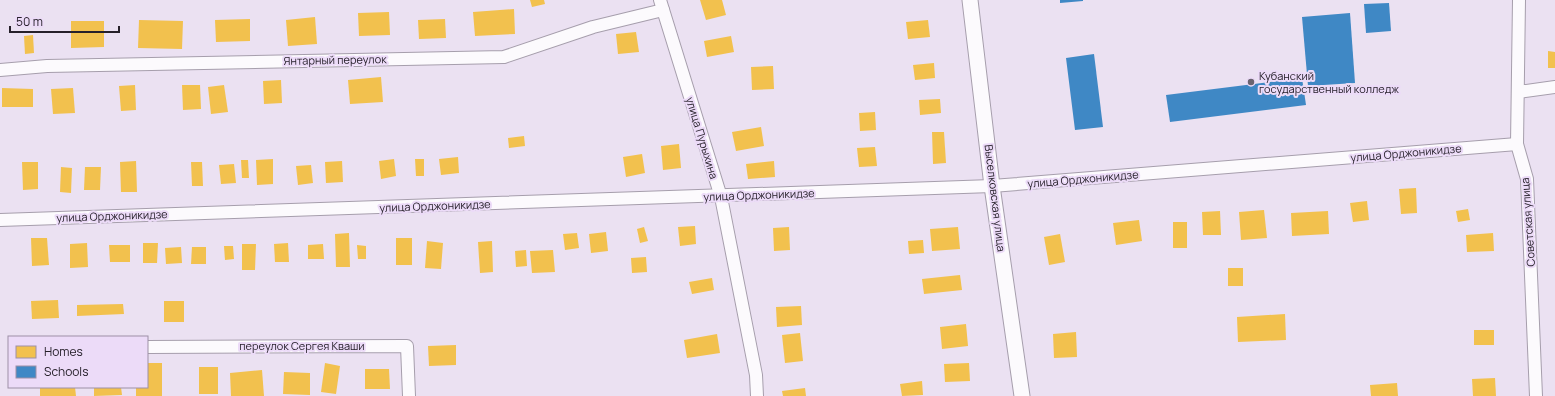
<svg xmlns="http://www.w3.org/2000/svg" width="1555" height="396" viewBox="0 0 1555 396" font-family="Manrope,sans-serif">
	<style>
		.homes { fill: #f2c14e }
		.schools { fill: #3f88c5 }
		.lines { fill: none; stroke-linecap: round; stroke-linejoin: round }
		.minor-casing { stroke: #a69eac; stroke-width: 14 }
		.tertiary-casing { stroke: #a69eac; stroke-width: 17 }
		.minor { stroke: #fcfafd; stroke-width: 12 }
		.tertiary { stroke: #fcfafd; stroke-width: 15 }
		.poi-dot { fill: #6b6470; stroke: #ecdbf8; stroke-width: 1.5 }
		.labels { text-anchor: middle; stroke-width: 4; stroke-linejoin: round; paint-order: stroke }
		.street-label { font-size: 11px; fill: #26202a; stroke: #ecdbf8 }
		.poi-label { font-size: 11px; fill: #26202a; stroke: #ecdbf8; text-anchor: start }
	</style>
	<rect width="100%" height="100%" fill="#ebe1f2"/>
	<g class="homes">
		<path d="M530,0H544L545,4L532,7Z"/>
		<path d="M700,0H722L726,15L706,20Z"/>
		<path d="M514,9L515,34L475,36L473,12Z"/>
		<path d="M389,12L390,35L359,36L358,13Z"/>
		<path d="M315,17L317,44L288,46L286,20Z"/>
		<path d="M250,19V41L216,42L215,20Z"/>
		<path d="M445,19L446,38L419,39L418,20Z"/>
		<path d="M139,20L183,21L182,49L138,48Z"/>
		<path d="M928,20L930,37L908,39L906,22Z"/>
		<path d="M71,21H104V47L71,48Z"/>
		<path d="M636,32L639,52L618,54L616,34Z"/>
		<path d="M33,35L34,53L25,54L24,36Z"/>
		<path d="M731,36L734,52L707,57L704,41Z"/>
		<path d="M1548,51L1555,52V68H1548Z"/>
		<path d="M934,63L935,78L915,80L913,65Z"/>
		<path d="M773,66L774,89L752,90L751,67Z"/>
		<path d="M381,77L383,102L350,104L348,80Z"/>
		<path d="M281,80L282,103L264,104L263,81Z"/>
		<path d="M135,85L136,110L121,111L119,86Z"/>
		<path d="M182,85H200L201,109L183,110Z"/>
		<path d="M224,85L228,112L211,114L208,87Z"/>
		<path d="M2,88L33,89V107H2Z"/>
		<path d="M73,88L75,113L53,114L51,89Z"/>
		<path d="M940,99L941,113L920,115L919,100Z"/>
		<path d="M875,112L876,130L860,131L859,113Z"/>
		<path d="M761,127L764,146L736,151L732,132Z"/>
		<path d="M932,132H944L946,163L933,164Z"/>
		<path d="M524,136L525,146L509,148L508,138Z"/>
		<path d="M679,144L681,168L663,170L661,146Z"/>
		<path d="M875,147L877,166L859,167L857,148Z"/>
		<path d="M642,154L645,173L626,177L623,157Z"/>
		<path d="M458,157L459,173L441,175L439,159Z"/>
		<path d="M273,159V184L257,185L256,160Z"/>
		<path d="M394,159L396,176L381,179L379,161Z"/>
		<path d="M415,159H424V176H416Z"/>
		<path d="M241,160H248L249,178H242Z"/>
		<path d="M136,161L137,192H121L120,162Z"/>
		<path d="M342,161L343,182L326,183L325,162Z"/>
		<path d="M774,161L775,177L748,179L746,164Z"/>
		<path d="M22,162H38V189L23,190Z"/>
		<path d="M191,162H202L203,186H192Z"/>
		<path d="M234,164L236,183L221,184L219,165Z"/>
		<path d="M311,165L313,183L298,185L296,166Z"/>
		<path d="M61,167L72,168L71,193L60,192Z"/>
		<path d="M85,167H101L100,190H84Z"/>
		<path d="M1416,188L1417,213L1401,214L1399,189Z"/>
		<path d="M1367,201L1369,220L1353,222L1350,203Z"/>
		<path d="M1468,209L1470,220L1458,222L1456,211Z"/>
		<path d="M1264,210L1267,238L1241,240L1239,212Z"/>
		<path d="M1220,211L1221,235H1203L1202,212Z"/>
		<path d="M1328,211L1329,234L1292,236L1291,213Z"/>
		<path d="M1139,220L1142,241L1116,245L1113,223Z"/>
		<rect x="1173" y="222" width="14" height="26"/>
		<path d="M695,226L696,244L680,246L678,227Z"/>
		<path d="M644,227L648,241L640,243L637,229Z"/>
		<path d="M789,227L790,250L774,251L773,228Z"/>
		<path d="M958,227L960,249L932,251L930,229Z"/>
		<path d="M606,232L608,251L591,253L589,234Z"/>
		<path d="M349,233L350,267H336L335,234Z"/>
		<path d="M577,233L579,248L565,250L563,234Z"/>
		<path d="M1493,233L1494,251L1467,252L1466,235Z"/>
		<path d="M1060,234L1065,262L1049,265L1044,237Z"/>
		<path d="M31,238H47L49,265L32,266Z"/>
		<rect x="396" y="238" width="16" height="27"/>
		<path d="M923,240L924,253L909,254L908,241Z"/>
		<path d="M427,241L443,243L441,269L425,268Z"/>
		<path d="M492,241L493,272L480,273L478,242Z"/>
		<path d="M87,243L88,267L70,268V244Z"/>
		<path d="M143,243H158L157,263H143Z"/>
		<path d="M288,243L289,262H275L274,244Z"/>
		<path d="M242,244H256L255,270H242Z"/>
		<path d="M323,244L324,259H308V245Z"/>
		<path d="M109,245H130V262H110Z"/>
		<path d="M357,245L366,246V259H358Z"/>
		<path d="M224,246H233L234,259L225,260Z"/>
		<path d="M181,247L182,263L166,264L165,248Z"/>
		<path d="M192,247H206V264H191Z"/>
		<path d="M526,250L527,266L516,267L515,251Z"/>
		<path d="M553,250L555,272L532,273L530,251Z"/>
		<path d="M646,257L647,272L632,273L631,258Z"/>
		<rect x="1228" y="268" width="15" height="18"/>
		<path d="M960,275L962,290L924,294L922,279Z"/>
		<path d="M712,278L714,290L692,294L689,282Z"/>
		<path d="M58,300L59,318L32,319L31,301Z"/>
		<rect x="164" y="301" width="20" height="21"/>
		<path d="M123,304L124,314L77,316V305Z"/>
		<path d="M801,306L802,325L777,327L776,307Z"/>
		<path d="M1285,314L1286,340L1238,342L1237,317Z"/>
		<path d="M966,324L968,346L942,349L940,327Z"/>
		<rect x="1474" y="330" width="20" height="15"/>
		<path d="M1076,332L1077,357L1054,358L1053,334Z"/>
		<path d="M800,333L803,361L785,363L782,335Z"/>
		<path d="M717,334L720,353L687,358L684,340Z"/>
		<path d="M456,345V365L429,366L428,346Z"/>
		<path d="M147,363H162V396H136V387H147Z"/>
		<path d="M325,363L340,366L336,394L321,392Z"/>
		<path d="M969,363L970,381L945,382L944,364Z"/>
		<rect x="199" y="367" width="19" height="27"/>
		<path d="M365,369H389L390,389H365Z"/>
		<path d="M262,370L264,396H231L230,373Z"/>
		<path d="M284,372L310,373V395L283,394Z"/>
		<path d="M1495,378L1496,396H1473L1472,379Z"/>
		<path d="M922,381L923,395L902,396L900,384Z"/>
		<path d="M1397,383L1398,396H1371L1370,385Z"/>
		<path d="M40,387H75L76,396H40Z"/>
		<path d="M94,387H121L122,395L94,396Z"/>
		<path d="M805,388L806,396H783L782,391Z"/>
	</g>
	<g class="schools">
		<path d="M1060,0H1083V1L1060,3Z"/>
		<path d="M1389,3L1391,31L1366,33L1364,4Z"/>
		<path d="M1350,13L1355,83L1308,86L1302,17Z"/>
		<path d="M1094,54L1103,127L1075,130L1066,58Z"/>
		<path d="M1302,78L1306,105L1170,122L1166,95Z"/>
	</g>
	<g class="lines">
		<g class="minor-casing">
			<g id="minor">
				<path d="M660,0L721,197L756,375L757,396"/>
				<path d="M1519,0L1517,144L1527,179L1536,396"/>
				<path d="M0,70L47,66L504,57L593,27L663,10"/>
				<path d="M1518,92L1555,87"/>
				<path d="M0,220L992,186L1517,144"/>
				<path d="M147,347L407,346L409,396"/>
			</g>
		</g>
		<g class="tertiary-casing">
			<path id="tertiary" d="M970,0L992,186L1022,396"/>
		</g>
		<use href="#minor" class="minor"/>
		<use href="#tertiary" class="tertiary"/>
	</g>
	<circle class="poi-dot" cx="1251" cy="82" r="4"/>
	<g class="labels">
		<g class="street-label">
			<text transform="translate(335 60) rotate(-1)" y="4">Янтарный переулок</text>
			<text transform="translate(702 138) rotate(73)" y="4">улица Пурыхина</text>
			<text transform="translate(1406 153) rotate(-5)" y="4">улица Орджоникидзе</text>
			<text transform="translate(1083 179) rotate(-5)" y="4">улица Орджоникидзе</text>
			<text transform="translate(759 195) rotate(-2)" y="4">улица Орджоникидзе</text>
			<text transform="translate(995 198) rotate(83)" y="4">Выселковская улица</text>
			<text transform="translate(435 206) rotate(-2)" y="4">улица Орджоникидзе</text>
			<text transform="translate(112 216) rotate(-2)" y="4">улица Орджоникидзе</text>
			<text transform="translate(1528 222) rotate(-94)" y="4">Советская улица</text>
			<text x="302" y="350">переулок Сергея Кваши</text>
		</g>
		<g class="poi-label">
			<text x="1259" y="80">Кубанский<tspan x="1259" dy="13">государственный колледж</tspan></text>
		</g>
	</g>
	<rect x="8" y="336" width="140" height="52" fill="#ecdbf8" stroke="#9d90a6"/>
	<rect x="16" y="346" width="20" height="12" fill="#f2c14e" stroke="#9d90a6"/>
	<text x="44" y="356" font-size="12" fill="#26202a">Homes</text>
	<rect x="16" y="366" width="20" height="12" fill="#3f88c5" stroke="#9d90a6"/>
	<text x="44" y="376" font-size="12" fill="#26202a">Schools</text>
	<path d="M10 26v6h109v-6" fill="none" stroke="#26202a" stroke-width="2"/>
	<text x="16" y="26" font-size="12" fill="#26202a" stroke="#ecdbf8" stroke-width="3" paint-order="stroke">50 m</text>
</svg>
